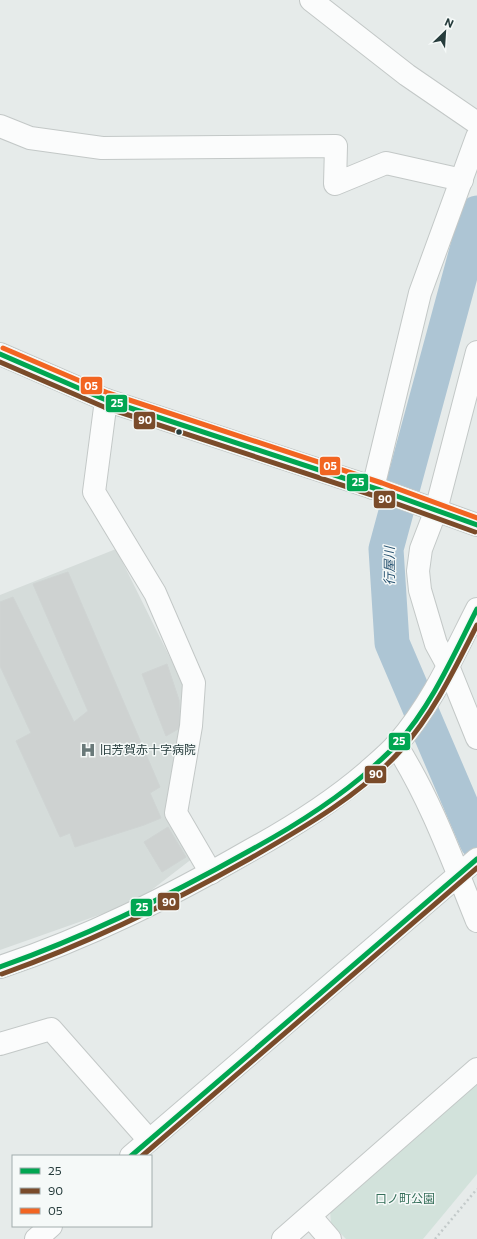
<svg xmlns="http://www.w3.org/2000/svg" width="477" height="1239" viewBox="0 0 477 1239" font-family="Commissioner,'Noto Sans JP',sans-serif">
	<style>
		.built { fill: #d5dcda }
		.green { fill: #d2e2db }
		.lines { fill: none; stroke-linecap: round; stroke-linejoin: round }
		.river { stroke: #adc5d4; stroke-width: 35 }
		.building { fill: #ced2d1; stroke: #cfd4d3 }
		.minor-casing { stroke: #c3c8c7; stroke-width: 24 }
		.path { stroke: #c3caca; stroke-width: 2.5; stroke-dasharray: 2 3; stroke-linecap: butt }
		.minor { stroke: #fbfcfc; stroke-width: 22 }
		.bus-1-casing { stroke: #f5f9f8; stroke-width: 8 }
		.bus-2-casing { stroke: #f5f9f8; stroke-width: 8 }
		.bus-3-casing { stroke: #f5f9f8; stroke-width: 8 }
		.bus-1 { stroke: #00a651; stroke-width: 5 }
		.bus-2 { stroke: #7a4b2a; stroke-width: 5 }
		.bus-3 { stroke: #f26522; stroke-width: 5 }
		.bus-dot { fill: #263c3c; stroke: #f5f9f8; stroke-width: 1.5 }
		.labels { text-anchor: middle; stroke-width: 3; stroke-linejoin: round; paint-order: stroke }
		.poi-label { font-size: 12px; fill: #263c3c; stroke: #f5f9f8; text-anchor: start }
		.park-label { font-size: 12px; fill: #356e59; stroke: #f5f9f8 }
		.water-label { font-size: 13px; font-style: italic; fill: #285371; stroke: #f5f9f8 }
		.line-badge { stroke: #f5f9f8; stroke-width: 1.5 }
		.badge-label { font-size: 11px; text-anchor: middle; font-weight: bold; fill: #fff }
	</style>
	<rect width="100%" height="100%" fill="#e6ebea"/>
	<path class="built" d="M116,549L186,690L166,810L193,858L136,902L0,950V595Z"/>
	<path class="green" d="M477,1082V1174L423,1239H346L331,1224L330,1210Z"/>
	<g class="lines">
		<path class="river" d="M477,213L386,549L392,643L477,842"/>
	</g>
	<g class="building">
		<path d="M68,572L160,787L150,793L161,818L144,825L75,847L70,833L60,837L16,741L31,733L0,666V602L13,597L74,722L88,711L33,584Z"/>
		<path d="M167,664L179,700L180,728L166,736L142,674Z"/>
		<path d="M168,827L186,857L162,872L144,842Z"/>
	</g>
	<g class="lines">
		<g class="minor-casing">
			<g id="minor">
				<path d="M311,0L407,75L477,123"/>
				<path d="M0,126L30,138L102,148L336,146L335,184L386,163L462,180"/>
				<path d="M477,352L436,510L421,549L418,571L420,590L436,644L448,666L477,738"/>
				<path d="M0,354L106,400L380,490L477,525"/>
				<path d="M106,400L94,492L155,593L194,683L191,726L176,813L211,873"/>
				<path d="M373,488L420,293L477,137"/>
				<path d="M396,745C431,800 453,862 477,921"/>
				<path d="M0,967C88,938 169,897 249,851C291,828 331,803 367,772C377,763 388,754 397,744C432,704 453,656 477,609"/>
				<path d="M0,1044L51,1029L149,1140"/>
				<path d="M131,1156L477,859"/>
				<path d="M310,1216L330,1239"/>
				<path d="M36,1239L51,1226"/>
				<path d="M283,1239L477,1069"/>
			</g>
		</g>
		<path class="path" d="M435,1239L477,1189"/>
		<use href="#minor" class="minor"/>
		<g class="bus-1-casing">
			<g id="bus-1">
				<path d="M0,354L106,400L380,490L477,525"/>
				<path d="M0,967C87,936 169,896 249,851C293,827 335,801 372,768C380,760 389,753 397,744C432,705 453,656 477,609"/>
				<path d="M131,1156L477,859"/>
			</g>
		</g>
		<g class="bus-2-casing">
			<g id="bus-2">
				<path d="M0,362L104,407L378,497L475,532"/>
				<path d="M2,974C89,943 171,903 251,858C303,828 361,795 401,750C434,713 455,668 477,625"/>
				<path d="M142,1156L477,868"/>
			</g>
		</g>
		<g class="bus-3-casing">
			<path id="bus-3" d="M3,348L108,393L382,483L477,518"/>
		</g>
		<use href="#bus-1" class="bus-1"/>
		<use href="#bus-2" class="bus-2"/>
		<use href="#bus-3" class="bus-3"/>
	</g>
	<defs>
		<g id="hospital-bare" transform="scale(1.2)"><path d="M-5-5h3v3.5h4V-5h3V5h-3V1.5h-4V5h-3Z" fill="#697979" stroke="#f5f9f8" stroke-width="2.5" paint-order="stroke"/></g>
	</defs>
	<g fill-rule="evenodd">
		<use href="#hospital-bare" x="88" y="750"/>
	</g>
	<circle class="bus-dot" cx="179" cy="432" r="3.5"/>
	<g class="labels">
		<g class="poi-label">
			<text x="100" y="754">旧芳賀赤十字病院</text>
		</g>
		<g class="park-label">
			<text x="405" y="1203">口ノ町公園</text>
		</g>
		<g class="water-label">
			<text transform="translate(389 566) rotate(-90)" y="5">行屋川</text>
		</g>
	</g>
	<g class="line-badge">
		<rect x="80" y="376" width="23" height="19" rx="4" fill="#f26522"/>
		<rect x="105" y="394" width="23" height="19" rx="4" fill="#00a651"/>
		<rect x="133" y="411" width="23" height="19" rx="4" fill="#7a4b2a"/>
		<rect x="319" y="456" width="22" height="20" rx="4" fill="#f26522"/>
		<rect x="346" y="473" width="23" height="19" rx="4" fill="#00a651"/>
		<rect x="373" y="490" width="23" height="19" rx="4" fill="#7a4b2a"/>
		<rect x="388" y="732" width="23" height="19" rx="4" fill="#00a651"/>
		<rect x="364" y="765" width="23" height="19" rx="4" fill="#7a4b2a"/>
		<rect x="157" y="892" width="23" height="19" rx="4" fill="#7a4b2a"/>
		<rect x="130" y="898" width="23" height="19" rx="4" fill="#00a651"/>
	</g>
	<g class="badge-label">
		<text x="91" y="390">05</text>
		<text x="117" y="407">25</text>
		<text x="145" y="424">90</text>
		<text x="330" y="470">05</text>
		<text x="358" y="486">25</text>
		<text x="385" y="503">90</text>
		<text x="399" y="745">25</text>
		<text x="376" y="778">90</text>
		<text x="169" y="906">90</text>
		<text x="142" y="911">25</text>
	</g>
	<rect x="12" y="1155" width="140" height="72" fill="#f5f9f8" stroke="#a2adad"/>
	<rect x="20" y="1168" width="20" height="6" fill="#00a651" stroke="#a2adad"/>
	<text x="48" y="1175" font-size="12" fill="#263c3c">25</text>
	<rect x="20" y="1188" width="20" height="6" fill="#7a4b2a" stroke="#a2adad"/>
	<text x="48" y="1195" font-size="12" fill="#263c3c">90</text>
	<rect x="20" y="1208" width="20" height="6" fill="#f26522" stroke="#a2adad"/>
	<text x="48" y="1215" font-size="12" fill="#263c3c">05</text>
	<g transform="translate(445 32) rotate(25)" stroke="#f5f9f8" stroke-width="3" paint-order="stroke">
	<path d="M0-3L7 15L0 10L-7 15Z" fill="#263c3c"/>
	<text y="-6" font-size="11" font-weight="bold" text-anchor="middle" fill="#263c3c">N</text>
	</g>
</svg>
